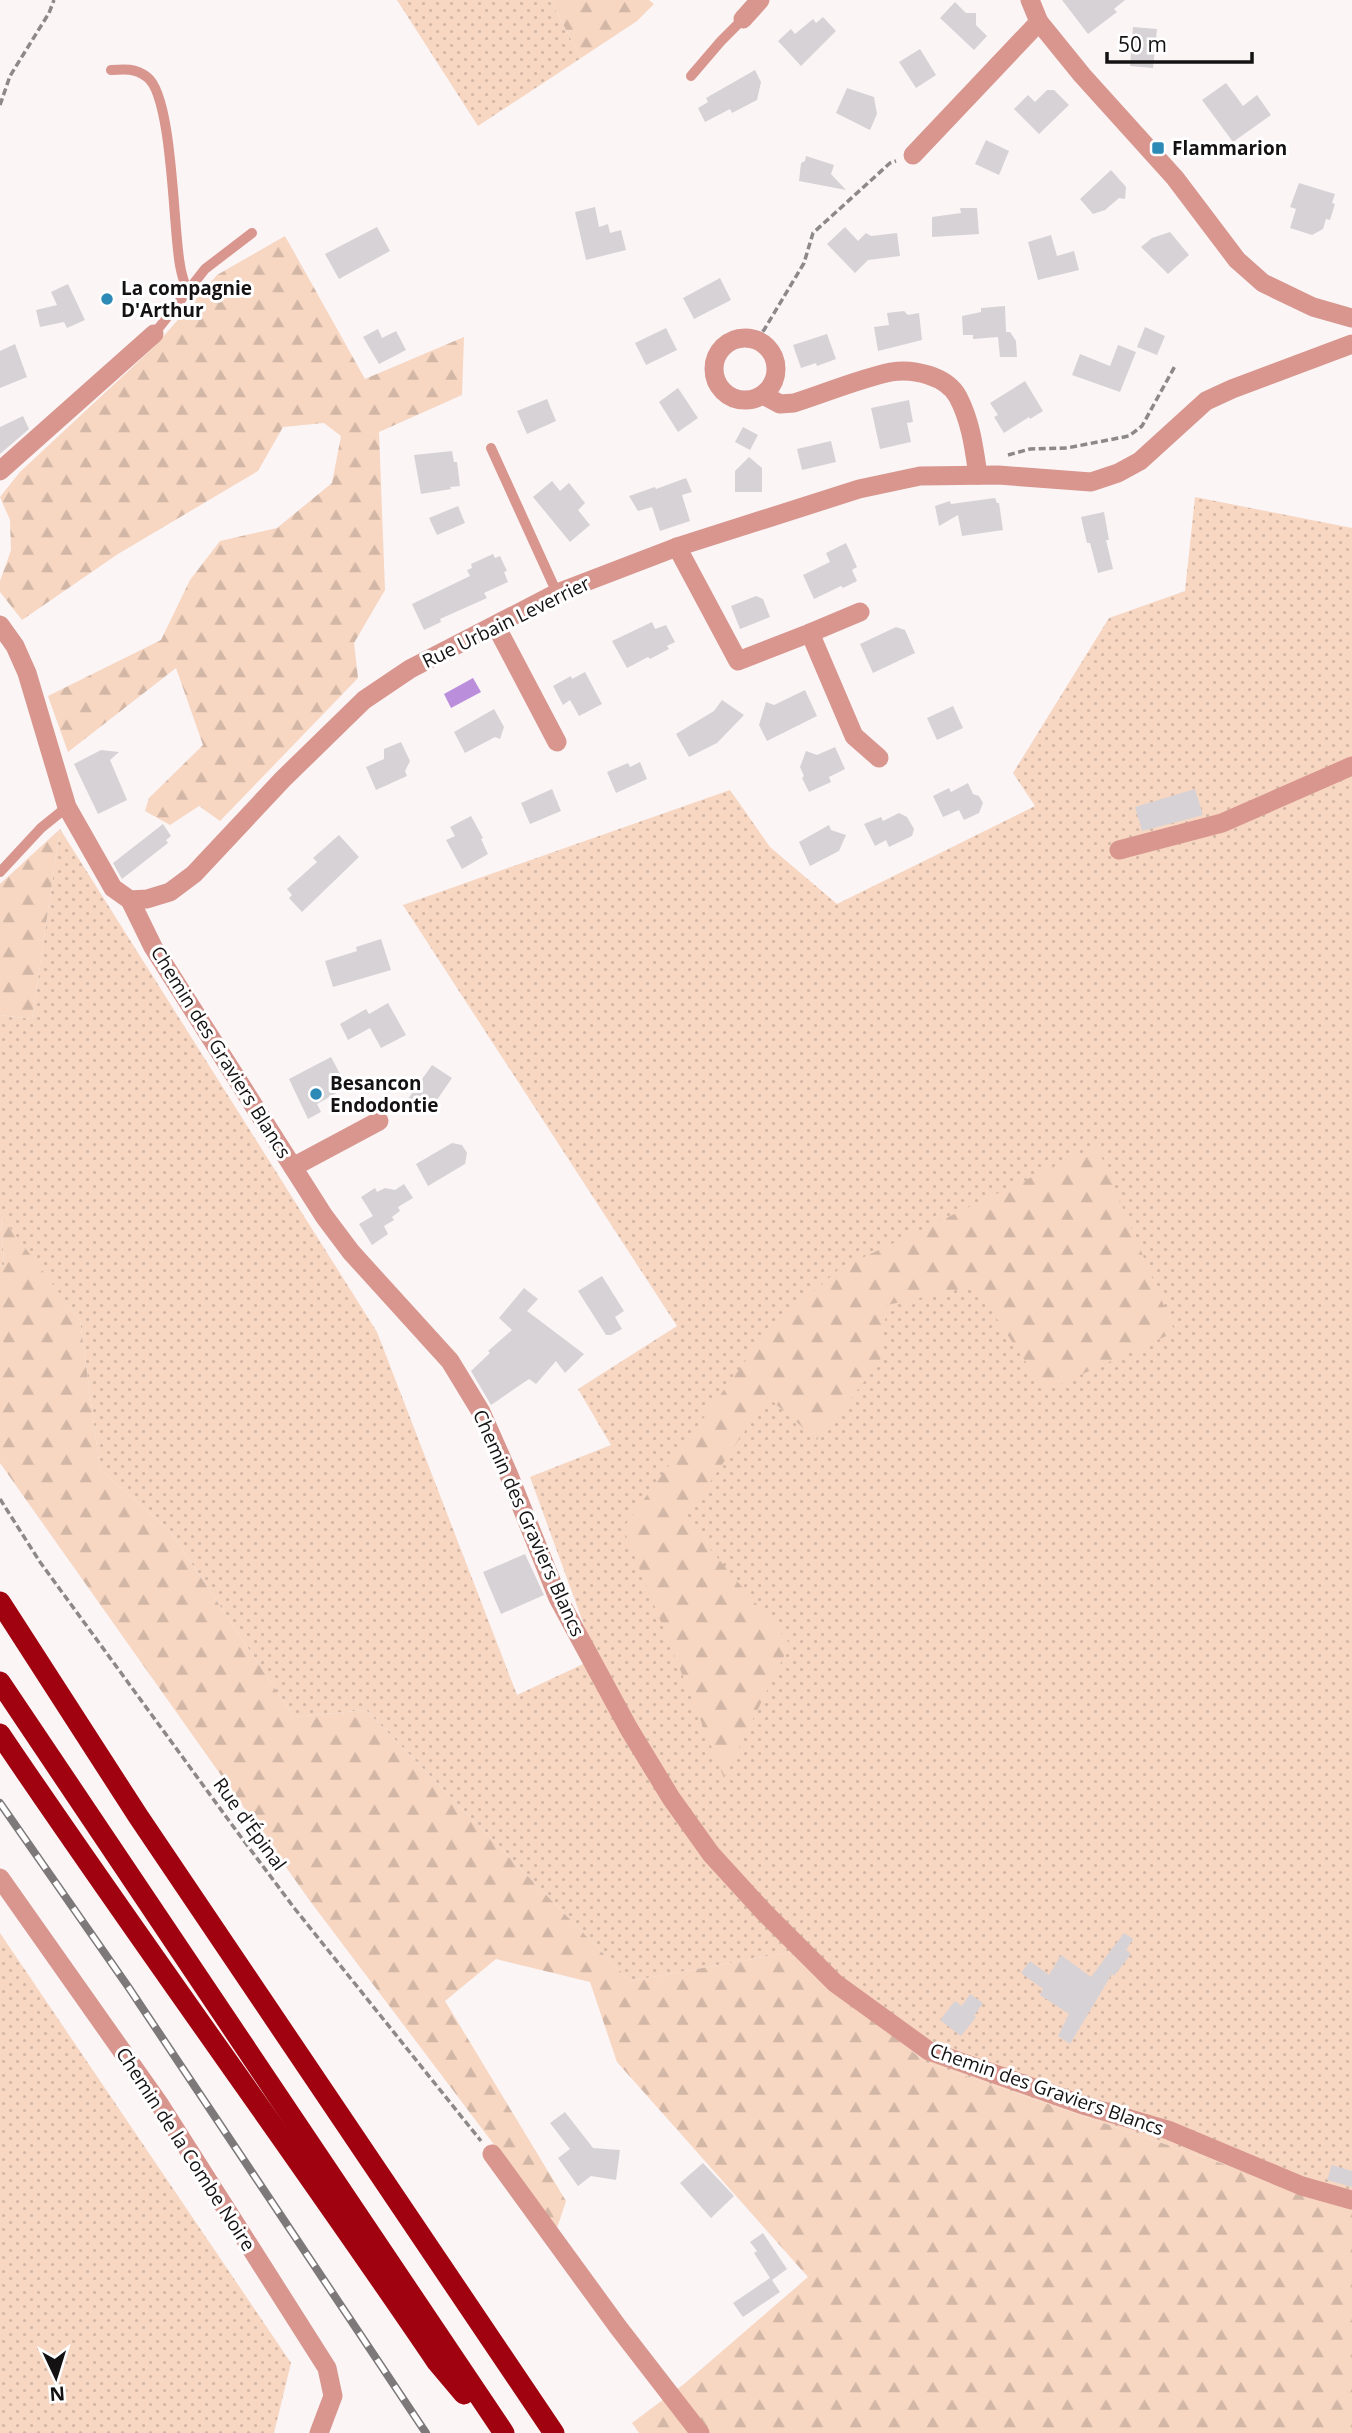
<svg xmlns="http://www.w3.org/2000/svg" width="1352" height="2433" viewBox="0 0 1352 2433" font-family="'Open Sans',sans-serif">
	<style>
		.grass { fill: url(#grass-dots) }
		.forest { fill: url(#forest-firs) }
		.water { fill: #bb8edc }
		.building { fill: #d7d2d6 }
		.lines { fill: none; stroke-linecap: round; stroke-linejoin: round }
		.path { stroke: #8d8889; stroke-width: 3.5; stroke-dasharray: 7 3.5; stroke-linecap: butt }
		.lane { stroke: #d8968e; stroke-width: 10 }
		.street { stroke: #d8968e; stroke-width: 19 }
		.highway { stroke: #a00210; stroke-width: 21 }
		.rail-casing { stroke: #7d797a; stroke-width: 8 }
		.rail { stroke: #fff; stroke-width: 5; stroke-dasharray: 16; stroke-linecap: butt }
		.poi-dot { fill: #2d8ab6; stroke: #fff; stroke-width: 2.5 }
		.labels { text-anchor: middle; stroke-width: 6; stroke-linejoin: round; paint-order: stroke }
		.poi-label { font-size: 19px; font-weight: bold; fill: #141213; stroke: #fff; text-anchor: start }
		.street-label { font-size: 19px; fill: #141213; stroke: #fff }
	</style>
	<defs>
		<pattern id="grass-dots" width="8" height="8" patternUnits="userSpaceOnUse" patternTransform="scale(1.75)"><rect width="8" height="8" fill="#f7d6c2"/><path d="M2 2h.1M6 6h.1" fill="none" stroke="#d3b7a6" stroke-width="1.8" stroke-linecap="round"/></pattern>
		<pattern id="forest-firs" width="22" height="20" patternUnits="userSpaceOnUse" patternTransform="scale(1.75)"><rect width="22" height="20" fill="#f7d6c2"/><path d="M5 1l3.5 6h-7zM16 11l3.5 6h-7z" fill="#d3b7a6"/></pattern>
	</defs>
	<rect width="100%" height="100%" fill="#fbf5f6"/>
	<g class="grass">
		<path d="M397,0H550L581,58L478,126Z"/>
		<path d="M1195,497L1352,528V2208L925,2062L792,1952L630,1981L366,1710L294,1717L170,1531L100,1469L80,1320L1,1218L4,1265L0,1266V1015L32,1019L60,829L377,1332L517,1695L596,1658L530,1477L611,1445L578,1389L677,1326L403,905L730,790L770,847L837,904L1035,806L1013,773L1109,618L1185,591Z"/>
		<path d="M0,1933L291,2363L274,2433H0Z"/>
	</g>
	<g class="forest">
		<path d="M550,0H649L654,4L637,21L581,58Z"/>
		<path d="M285,236L365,379L464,337L462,395L379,432L385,590L354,643L358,678L220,821L199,806L170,825L145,811L149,798L203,745L176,668L68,752L48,696L161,640L190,580L220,541L277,528L332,483L341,436L324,423L283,427L258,471L118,554L22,620L0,592V581L11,550L10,520L0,497L20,472L155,346L217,275Z"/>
		<path d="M60,829L32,1019L0,1015V884Z"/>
		<path d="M1097,1146L1175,1332L1045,1391L975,1286L887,1305L880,1362L817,1440L768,1397L685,1519L790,1644L724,1778L623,1528L762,1338L839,1269Z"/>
		<path d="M1,1216L80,1320L100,1469L170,1531L294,1717L366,1710L630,1981L792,1952L925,2062L1352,2208V2433H639L632,2423L684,2384L808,2277L617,2062L590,1982L496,1959L445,2001L566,2201L557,2228L310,1901L0,1463V1266L4,1265Z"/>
	</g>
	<path class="water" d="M473,678L481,692L451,708L444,694Z"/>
	<g class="building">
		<path d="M1062,0H1125L1114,9L1117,12L1088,34Z"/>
		<path d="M955,2L966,13H976V25L987,36L974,50L940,18Z"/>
		<path d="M823,17L836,31L801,66L778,41L791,29L795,34L813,19L816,23Z"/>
		<path d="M1133,27L1157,29L1153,68L1130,66Z"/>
		<path d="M920,49L936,75L916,88L899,62Z"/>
		<path d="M755,70L761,82L757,100L732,113L730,109L705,122L698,108L708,102L706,98Z"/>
		<path d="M1226,83L1243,106L1257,95L1271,115L1233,142L1202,100Z"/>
		<path d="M847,88L874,97L877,114L870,130L836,113Z"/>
		<path d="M1047,90H1054L1069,105L1039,134L1014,109L1028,95L1035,102Z"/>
		<path d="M986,140L1009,151L999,175L975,164Z"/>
		<path d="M806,156L834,165L831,174L846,190L799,181L801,163L805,161Z"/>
		<path d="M1111,170L1126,187L1125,199L1119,198L1105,210L1093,214L1080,199Z"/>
		<path d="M1299,183L1335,194L1332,203L1335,204L1330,220L1326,219L1323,229L1312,235L1290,228L1296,209L1290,207Z"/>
		<path d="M595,207L599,227L608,224L610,233L621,230L626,250L586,260L575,212Z"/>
		<path d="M960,208H977L979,234L932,237V217L961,213Z"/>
		<path d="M377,227L390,251L339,279L325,254Z"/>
		<path d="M845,227L858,241L866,233L871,236L897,233L900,256L868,260L855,273L827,244Z"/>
		<path d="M1170,232L1189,255L1168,274L1141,247L1152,238Z"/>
		<path d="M1051,235L1057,256L1074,251L1079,270L1038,280L1028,242Z"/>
		<path d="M720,278L731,300L694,319L683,298Z"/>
		<path d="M68,284L85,320L67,328L64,322L40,327L36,310L57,305L51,292Z"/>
		<path d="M1005,306L1006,332H1010L1016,341L1017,357H1000L998,337L973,339V335H963L962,316L981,312V308Z"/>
		<path d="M904,311L908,315L919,313L922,340L878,351L874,327L889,325L887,313Z"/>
		<path d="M1145,327L1165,336L1157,355L1137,347Z"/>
		<path d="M666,328L677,350L646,365L635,343Z"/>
		<path d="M378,329L382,338L396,331L406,350L379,364L363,337Z"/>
		<path d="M827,334L836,359L817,366L816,363L801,368L793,345Z"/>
		<path d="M15,344L27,377L0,388V351Z"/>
		<path d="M1118,345L1136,352L1120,392L1072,375L1080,354L1110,366Z"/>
		<path d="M1025,381L1043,411L1030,419L1029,417L1004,433L994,417L998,415L990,403Z"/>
		<path d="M678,388L698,418L678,432L659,402Z"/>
		<path d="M547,399L556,421L527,434L517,411Z"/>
		<path d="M909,400L913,422L907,423L911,442L880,449L871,408Z"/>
		<path d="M23,416L29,429L0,454V427Z"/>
		<path d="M743,427L758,435L750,450L735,442Z"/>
		<path d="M831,441L836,462L802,470L797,449Z"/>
		<path d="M452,451L454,462H457L460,486L450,487L451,489L421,494L414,455Z"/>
		<path d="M749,457L762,468V492H735V471Z"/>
		<path d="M686,478L692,492L682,495L690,521L660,531L652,507L638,511L629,496L655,487L656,489Z"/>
		<path d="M552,481L560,491L569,483L585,503L578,510L590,525L570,542L533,497Z"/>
		<path d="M995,498L997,503H999L1003,530L962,536L958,515L939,526L935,506L950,501L951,504Z"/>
		<path d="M458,506L465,523L437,535L429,518Z"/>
		<path d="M1104,512L1109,540H1106L1113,569L1098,573L1090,543H1087L1081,517Z"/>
		<path d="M846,543L857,567L852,570L857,581L843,588L841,586L814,599L803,575L830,562L826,553Z"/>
		<path d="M493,554L495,558L500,556L507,571L504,572L508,582L484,593L487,598L440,619L441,622L424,630L412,604L470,576L467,570L472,568L471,564Z"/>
		<path d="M756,596L763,599L770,617L740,629L731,606Z"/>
		<path d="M652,622L655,629L666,625L675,642L667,646L669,649L650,659L648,657L627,668L612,641Z"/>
		<path d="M896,627L905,630L915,653L873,673L860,644Z"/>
		<path d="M585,672L602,704L579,716L570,700L563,705L553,686L571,676L572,679Z"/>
		<path d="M805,690L817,716L767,741L759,725L766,702L774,705Z"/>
		<path d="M722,700L744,715L717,743L689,757L676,734L714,711Z"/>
		<path d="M953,706L963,728L937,740L927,718Z"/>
		<path d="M494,709L504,727L500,739L495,737L465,753L454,732Z"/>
		<path d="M401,742L410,761L405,771L407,776L376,790L366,767L384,759V749Z"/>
		<path d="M835,747L845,769L829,777L831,782L809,792L802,778L804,776L800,767L806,751L817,755Z"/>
		<path d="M101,750L119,752L110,760L127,800L98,814L74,764Z"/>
		<path d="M640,762L647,779L616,793L607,772L628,763L630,767Z"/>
		<path d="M968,783L973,794L979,796L983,803L979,813L964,820L959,810L943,817L933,796L949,788L951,792Z"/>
		<path d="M552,789L561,811L530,824L521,803Z"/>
		<path d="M1195,789L1203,815L1142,831L1135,807Z"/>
		<path d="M899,813L907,817L914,829L912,836L889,847L886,840L875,846L864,824L881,817L883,821Z"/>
		<path d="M471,816L483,838L481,839L488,854L462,869L446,840L455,836L450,827Z"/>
		<path d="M163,824L171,836L166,840L168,843L122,879L113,863Z"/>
		<path d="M829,825L831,830L846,835L839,851L810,866L799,842Z"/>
		<path d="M339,835L359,857L302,912L289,898L292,895L287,889L317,862L313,858Z"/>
		<path d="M381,939L391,970L333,987L325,961L357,951L356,947Z"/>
		<path d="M388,1003L406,1035L381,1048L370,1028L348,1040L340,1024L366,1009L369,1014Z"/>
		<path d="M331,1057L347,1087L317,1104L321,1112L308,1119L289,1079Z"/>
		<path d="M432,1065L452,1078L428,1113L408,1099Z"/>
		<path d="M452,1143L462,1145L467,1153L465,1164L428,1186L416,1164Z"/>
		<path d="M404,1184L413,1198L398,1207L400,1211L392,1217L394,1220L384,1226L388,1234L372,1245L359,1224L373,1216L361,1197L375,1188L377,1192L385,1188L395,1190Z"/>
		<path d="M602,1276L624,1311L615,1317L622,1329L611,1335H606L578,1291Z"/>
		<path d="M524,1288L538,1299L527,1311L584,1354L565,1373L556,1361L536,1384L529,1379L491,1405L471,1371L490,1353L488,1351L512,1330L499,1318Z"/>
		<path d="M525,1554L544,1595L501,1614L483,1572Z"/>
		<path d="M1124,1933L1133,1939L1126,1950L1131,1954L1114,1976L1112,1974L1070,2044L1058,2036L1069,2014L1040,1995L1043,1989L1021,1973L1030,1961L1049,1975L1061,1955L1091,1977Z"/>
		<path d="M970,1994L983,2003L974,2016L976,2017L961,2036L940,2020L955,2001L962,2006Z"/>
		<path d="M565,2112L593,2148L620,2150L616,2180L591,2176L578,2186L558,2158L570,2149L550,2123Z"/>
		<path d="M703,2163L734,2196L711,2218L680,2183Z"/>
		<path d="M1332,2165L1352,2171V2187L1327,2180Z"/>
		<path d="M763,2233L787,2269L772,2280L780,2292L743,2317L733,2303L770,2278L754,2253L757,2251L750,2242Z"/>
	</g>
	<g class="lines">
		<g class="path">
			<path d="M0,105L10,76L49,13L54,0"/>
			<path d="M755,339L764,330L804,263L813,233L890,163L896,161"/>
			<path d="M1008,455L1030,449L1067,448L1129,436L1142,426L1175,366"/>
			<path d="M0,1499L40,1562L238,1833L295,1909L481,2141"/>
		</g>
		<g class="lane">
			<path d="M111,70C124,69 135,68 147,77C173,96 173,229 180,265C181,273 184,282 187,291"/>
			<path d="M691,76L721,41L743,19"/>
			<path d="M154,334L205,269L252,233"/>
			<path d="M491,448L557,593"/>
			<path d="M0,872L41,828L67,807"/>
		</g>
		<g class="street">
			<path d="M1030,0L1039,22L1082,75L1175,178L1237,260L1263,283L1313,307L1352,318"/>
			<path d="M743,19L760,0"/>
			<path d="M913,155L1039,22"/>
			<circle cx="745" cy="369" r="31"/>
			<path d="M763,395L780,404L794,403C826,393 858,379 891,372C913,368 947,376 958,397C971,422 974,448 978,475"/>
			<path d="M0,471L154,334"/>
			<path d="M677,547L738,661L810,633L860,612"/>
			<path d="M0,625L15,646L27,673L67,807L113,888L130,900L147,899L170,892L194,874L283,779L364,700L410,669L557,593L677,547L859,489L920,476L998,475L1091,482L1118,473L1140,461L1206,401L1232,389L1352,344"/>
			<path d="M496,626L557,742"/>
			<path d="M810,633L854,736L879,758"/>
			<path d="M1119,850L1222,823L1352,766"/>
			<path d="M130,900L153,947L324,1216L351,1252L450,1361L481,1412L508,1473L558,1598L629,1729L671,1798L711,1854L764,1912L835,1983L929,2051L1086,2106L1168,2130L1302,2186L1352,2200"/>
			<path d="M293,1167L379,1121"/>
			<path d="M0,1878L160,2105L327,2368L333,2396L319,2433"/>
			<path d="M492,2154L618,2327L700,2433"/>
		</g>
		<g class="highway">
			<path d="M0,1602L138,1816L554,2433"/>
			<path d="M0,1682L504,2433"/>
			<path d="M0,1734C143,1946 294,2151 437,2362L464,2394"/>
		</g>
		<g class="rail-casing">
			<path id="rail" d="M0,1803L129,1988L426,2433"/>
		</g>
		<use href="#rail" class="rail"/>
	</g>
	<g class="poi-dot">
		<rect x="1151" y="141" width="14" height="14" rx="3.5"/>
		<circle cx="107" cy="299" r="7"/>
		<circle cx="316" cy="1094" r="7"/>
	</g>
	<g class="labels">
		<g class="poi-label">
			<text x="1172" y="155">Flammarion</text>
			<text x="121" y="295">La compagnie<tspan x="121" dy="22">D'Arthur</tspan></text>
			<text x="330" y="1090">Besancon<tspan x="330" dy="22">Endodontie</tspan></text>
		</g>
		<g class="street-label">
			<text transform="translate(506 622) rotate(-26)" y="7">Rue Urbain Leverrier</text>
			<text transform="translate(221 1052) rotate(58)" y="7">Chemin des Graviers Blancs</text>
			<text transform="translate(529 1523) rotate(66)" y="7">Chemin des Graviers Blancs</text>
			<text transform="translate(250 1824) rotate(54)" y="7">Rue d'Épinal</text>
			<text transform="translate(1047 2089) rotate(19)" y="7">Chemin des Graviers Blancs</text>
			<text transform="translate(186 2149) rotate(57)" y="7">Chemin de la Combe Noire</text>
		</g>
	</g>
	<g transform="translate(56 2377) rotate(176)" stroke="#ffffff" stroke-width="5" paint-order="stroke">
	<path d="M0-5L12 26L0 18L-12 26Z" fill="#141213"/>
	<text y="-10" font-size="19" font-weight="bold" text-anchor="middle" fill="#141213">N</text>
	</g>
	<path d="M1107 52v10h145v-10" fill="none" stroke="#141213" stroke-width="3.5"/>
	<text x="1118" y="52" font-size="21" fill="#141213" stroke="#ffffff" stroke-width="5" paint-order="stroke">50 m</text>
</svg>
